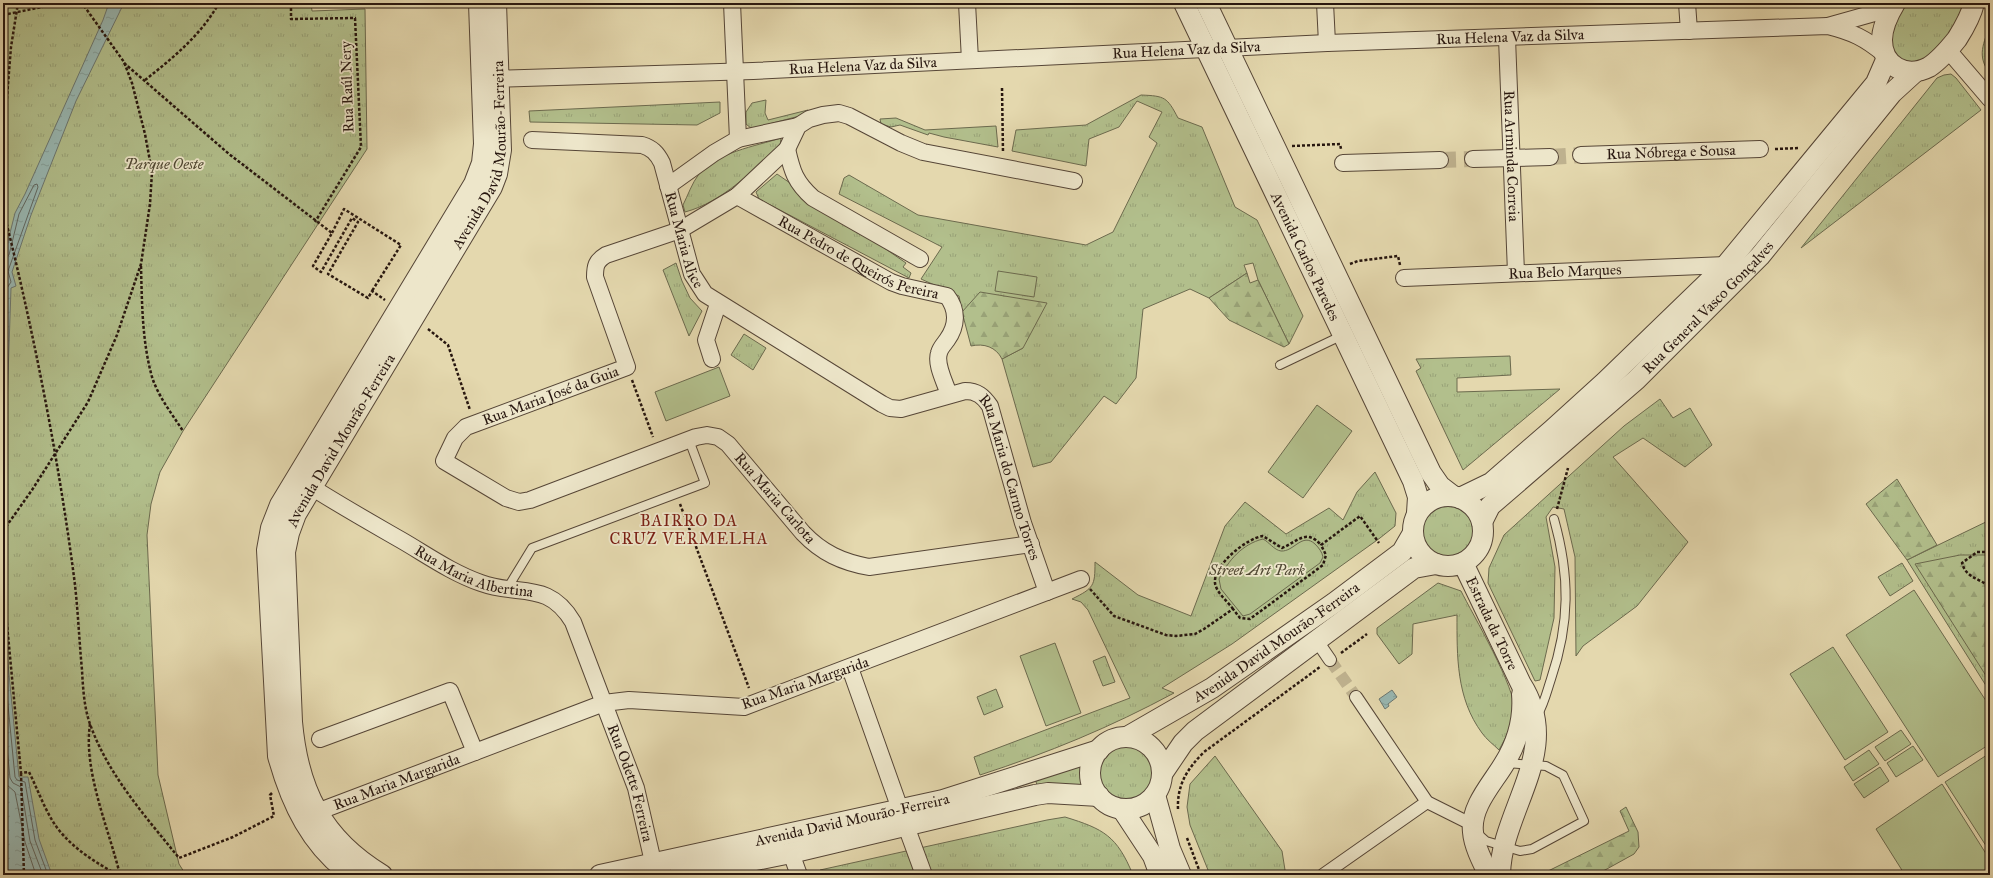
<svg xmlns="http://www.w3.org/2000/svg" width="1993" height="878" viewBox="0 0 1993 878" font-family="'IM FELL Great Primer',serif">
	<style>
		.grass { fill: url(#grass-tufts); stroke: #6c6a4e }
		.forest { fill: url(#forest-firs); stroke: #6c6a4e }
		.pitch { fill: #b2bf8c; stroke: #6c6a4e }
		.water { fill: url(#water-ripples); stroke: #6b7771 }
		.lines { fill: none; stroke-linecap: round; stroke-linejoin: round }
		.shore { stroke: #606761; stroke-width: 1 }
		.pedestrian-tunnel { stroke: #beb18e; stroke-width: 12; stroke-dasharray: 12 6; stroke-linecap: butt }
		.minor-tunnel { stroke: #beb18e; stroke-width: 16; stroke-dasharray: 16 8; stroke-linecap: butt }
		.service-casing { stroke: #564637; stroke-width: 10 }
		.pedestrian-casing { stroke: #564637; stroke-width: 14 }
		.minor-casing { stroke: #564637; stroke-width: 18 }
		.tertiary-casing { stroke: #564637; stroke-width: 22 }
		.path { stroke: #27160f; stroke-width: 2.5; stroke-dasharray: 3 2; stroke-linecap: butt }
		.service { stroke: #ede6ca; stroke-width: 8 }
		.pedestrian { stroke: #ede6ca; stroke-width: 12 }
		.minor { stroke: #ede6ca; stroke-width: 16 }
		.tertiary { stroke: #ede6ca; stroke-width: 20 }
		.labels { text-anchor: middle; stroke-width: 3.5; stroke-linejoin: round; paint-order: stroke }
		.street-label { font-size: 15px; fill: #27160f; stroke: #ede6ca }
		.park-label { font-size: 15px; font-style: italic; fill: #514934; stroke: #ede6ca }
		.neighbourhood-label { font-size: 16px; letter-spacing: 1px; fill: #7a1f14; stroke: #ede6ca }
	</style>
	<defs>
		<pattern id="grass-tufts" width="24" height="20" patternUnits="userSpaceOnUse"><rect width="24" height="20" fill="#b2bf8c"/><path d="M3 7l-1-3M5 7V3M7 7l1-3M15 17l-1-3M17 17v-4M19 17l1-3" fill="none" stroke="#99a378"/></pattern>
		<pattern id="forest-firs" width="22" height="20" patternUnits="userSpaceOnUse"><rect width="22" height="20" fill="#b2bf8c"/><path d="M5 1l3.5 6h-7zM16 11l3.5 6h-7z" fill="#99a378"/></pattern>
		<pattern id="water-ripples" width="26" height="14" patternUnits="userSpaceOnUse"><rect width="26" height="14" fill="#98b8b3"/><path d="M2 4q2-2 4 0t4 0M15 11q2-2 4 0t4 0" fill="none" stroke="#839d99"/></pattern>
	</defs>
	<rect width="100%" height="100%" fill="#e4d8ae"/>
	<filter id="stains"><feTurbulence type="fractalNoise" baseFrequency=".005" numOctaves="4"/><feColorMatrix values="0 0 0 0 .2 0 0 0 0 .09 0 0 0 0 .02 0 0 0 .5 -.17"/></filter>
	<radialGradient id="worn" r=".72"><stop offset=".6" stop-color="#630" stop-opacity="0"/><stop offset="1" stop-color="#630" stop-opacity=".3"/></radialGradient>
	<g class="grass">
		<path d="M3,3H311L312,11L365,9L367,149L183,431L160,472L151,504L147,535L158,775L179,864L186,875H3Z"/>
		<path d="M1895,3H1974L1965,27L1915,72L1884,54Z"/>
		<path d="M1990,24V74C1976,55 1984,44 1990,24Z"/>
		<path d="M1951,74L1956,78L1981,110L1801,248L1937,78L1944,75Z"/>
		<path d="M1141,95C1165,96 1167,97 1178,118L1202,127L1235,207L1257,220L1303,316L1289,344L1258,280L1253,263L1244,265L1247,273L1209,298L1190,289L1143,309L1136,378L1116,404L1104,396L1051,462L1033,467L1002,359L1023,348L962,312L959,296L921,279L942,247L839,194L844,178L849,175L918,215L1086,245L1113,232L1157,143L1149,137L1162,112L1137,101L1119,127L1089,139L1086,166L1012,151L1016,130L1086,125Z"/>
		<path d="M766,100L765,113L768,120L808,110L811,113L769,124L762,128L752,129L746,124V112L752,103Z"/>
		<path d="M720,102V113L697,125L530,122L529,111Z"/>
		<path d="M896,118L925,130L996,126L998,147L944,137L929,133L928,135L900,125L891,127L881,124L880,119Z"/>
		<path d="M781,138L780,147C751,171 723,202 685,212L683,205C688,195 692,183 699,174C715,153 756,146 781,138Z"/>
		<path d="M777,174L906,263L903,267L911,273L909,278L759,199L756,192Z"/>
		<path d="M676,263L682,281L690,298L702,311L689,336L663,270Z"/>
		<path d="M744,334L766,348L753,370L731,355Z"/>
		<path d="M1510,356L1511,375L1457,378V392L1560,389L1463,470L1416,371L1421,368L1416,359Z"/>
		<path d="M1660,399L1673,418L1690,408L1712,445L1685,467L1643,438L1613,457L1688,542L1637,606L1583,646L1576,656L1575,557L1564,509L1553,507L1546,517L1555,567L1554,618L1540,680L1535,681L1488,583L1489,568L1504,535L1624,426Z"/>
		<path d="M1375,472L1396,513L1395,526L1380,538L1232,644L1162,688L1174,693C1111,727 1048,753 980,775L974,757L1130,698L1088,610L1081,602L1072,599C1094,588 1095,586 1095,562L1138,595L1191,616L1225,526L1245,502L1286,534L1329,508L1343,520L1357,492Z"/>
		<circle cx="1448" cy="531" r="26"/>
		<path d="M1990,520V692L1907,560Z"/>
		<path d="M1902,563L1913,581L1890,596L1878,577Z"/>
		<path d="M1438,583L1461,591C1472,613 1517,690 1514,710C1513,724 1506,737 1499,750C1494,745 1486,739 1482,733C1456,698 1457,656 1457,615L1413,624L1412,654L1399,664L1377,634V628Z"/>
		<path d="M1105,656L1115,682L1103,686L1093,661Z"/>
		<path d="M996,689L1003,707L984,715L977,697Z"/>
		<circle cx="1127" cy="774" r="28"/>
		<path d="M1215,756L1282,851L1285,870L1279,875H1210L1190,825L1187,807L1190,784Z"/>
		<path d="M1084,763V786L1038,789L1035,778Z"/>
		<path d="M1065,817C1104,829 1117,836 1133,875H822L820,870L1047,820Z"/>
	</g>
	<g class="forest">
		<path d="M1247,273L1250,283L1258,280L1289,344L1284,347L1229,320L1209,298Z"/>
		<path d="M980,292L1047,303L1023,348L1002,359C996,347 984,343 971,346L962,312Z"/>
		<path d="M1897,479L1937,545L1907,560L1866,504Z"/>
		<path d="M1960,555H1986L1990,558V682L1915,564Z"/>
		<path d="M1626,807L1638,832L1639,847L1634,854L1596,875H1540L1629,831L1620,811Z"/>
	</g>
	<g class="pitch">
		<path d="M998,271L1037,277L1034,297L995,291Z"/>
		<path d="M719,367L730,396L666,421L655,392Z"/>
		<path d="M1317,405L1352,431L1303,498L1268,472Z"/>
		<path d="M1263,539C1269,542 1274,550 1281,551C1294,552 1302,532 1315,544C1319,548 1322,552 1323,557L1320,563L1250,614L1243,616L1221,589L1219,579C1228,561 1242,544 1263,539Z"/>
		<path d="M1914,590L1990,707V744L1938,777L1846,635Z"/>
		<path d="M1055,643L1081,713L1046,726L1020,656Z"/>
		<path d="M1833,647L1888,732L1845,760L1790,674Z"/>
		<path d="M1901,730L1911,744L1885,761L1875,747Z"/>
		<path d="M1913,746L1923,760L1896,777L1887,763Z"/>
		<path d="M1869,750L1879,764L1853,781L1844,767Z"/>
		<path d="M1990,753V852L1945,782Z"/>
		<path d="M1880,767L1889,781L1864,798L1854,784Z"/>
		<path d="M1942,784L1990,860V875H1905L1876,829Z"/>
	</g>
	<g class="water">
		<path d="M109,3H124L76,101L31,215L12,272L16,286L11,288L3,525V261L15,213L25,194L103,20Z"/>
		<path d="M3,612L19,777H28L39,839L52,875H3Z"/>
		<path d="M1392,690L1397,697L1388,704L1389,706L1385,709L1379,699Z"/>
	</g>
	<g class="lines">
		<g class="shore">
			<path d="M3,258L9,255L19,214L34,185L37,184L38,187L8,271L11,282L7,288L3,428"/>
			<path d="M3,654L15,777L17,780L25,782L35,840L48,875"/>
			<path d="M3,706L10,778L13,783L21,787L30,841L43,875"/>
			<path d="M3,769L6,784L15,792L25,842L36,875"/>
		</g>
		<path class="pedestrian-tunnel" d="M1330,660L1356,697"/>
		<g class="minor-tunnel">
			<path d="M1550,157L1581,155"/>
			<path d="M1440,160L1473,159"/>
		</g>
		<g class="service-casing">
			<g id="service">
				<path d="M1280,365L1343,335"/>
				<path d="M507,589L532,548L705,483L689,440"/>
				<path d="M1538,714C1544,704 1547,691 1551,679C1570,623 1570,576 1554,519"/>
				<path d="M1477,833L1486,841L1520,851L1532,849L1584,821L1563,775L1546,766L1507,763"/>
			</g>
		</g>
		<g class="pedestrian-casing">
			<g id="pedestrian">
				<path d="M1317,641L1330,660"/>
				<path d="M1356,697L1427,802L1473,825"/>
				<path d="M1323,875L1427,802"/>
			</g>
		</g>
		<g class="minor-casing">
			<g id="minor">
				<path d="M967,3L970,60"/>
				<path d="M1325,3L1327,43"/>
				<path d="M1687,3L1689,31"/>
				<path d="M1828,26L1892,8"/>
				<path id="s1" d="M1507,38L1516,273"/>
				<path d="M1948,50L1990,99"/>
				<path id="s2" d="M488,79L753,71L1327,43L1828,26C1852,32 1865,38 1884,54"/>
				<path d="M738,139L798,126"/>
				<path id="s3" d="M532,140L642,145C652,148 657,153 662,163L692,274L705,294L882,404L890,408L901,409L965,391C977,391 983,396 990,406L1023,523L1047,592"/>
				<path d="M787,149C792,171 795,182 813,198L920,259"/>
				<path id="s4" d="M1581,155L1760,149"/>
				<path d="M1473,159L1550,157"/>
				<path d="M1343,163L1440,160"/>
				<path d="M668,186L714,153L738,139L732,3"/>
				<path id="s5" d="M737,196L891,282L902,286L947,296C958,310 957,326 947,340C945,343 940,348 939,353C935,365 946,384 949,395"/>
				<path id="s6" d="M1404,278L1726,265"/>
				<path d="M712,359L706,340L718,304"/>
				<path id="s7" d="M302,481C334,502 368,521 401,540C427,555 452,573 481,583C519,597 548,580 573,622L636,788L656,875"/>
				<path id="s8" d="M1031,544L869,567C842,562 822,553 803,533L728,444L718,437L707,435L696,437L530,500L519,502L506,498L444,461L455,438L466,427L627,367L595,277C595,266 596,261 606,255L680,230L737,196L787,149L798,126L809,119L823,115L839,113L849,116L901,143L923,152L1074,181"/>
				<path d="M850,668L900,809"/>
				<path d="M320,739L450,691L475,752"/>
				<path id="s9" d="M317,812L604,703L629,700L744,707L1081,579"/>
				<path d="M906,826L924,875"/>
				<path d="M791,853L799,875"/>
			</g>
		</g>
		<g class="tertiary-casing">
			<g id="tertiary">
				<path id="s10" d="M1184,3L1413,481L1418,497L1417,513"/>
				<path d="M1206,3L1431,473L1440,486L1453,496"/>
				<path d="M1895,3C1889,13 1882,28 1882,40C1882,66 1906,79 1929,67C1940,60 1949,49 1957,39C1964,28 1971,16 1974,3"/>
				<circle cx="1448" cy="531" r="35"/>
				<path d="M1460,498L1491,483L1552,430L1605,382L1726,265L1876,83L1886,60"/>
				<path id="s11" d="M1482,522L1490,506L1636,380L1760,256L1892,93L1915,72"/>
				<path id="s12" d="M1463,563L1521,684C1564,751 1501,809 1500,875"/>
				<path id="s13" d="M1127,737L1212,688L1334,603L1402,552L1413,533"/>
				<circle cx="1126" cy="773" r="36"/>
				<path d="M1162,774L1183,743L1195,731L1414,568L1436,564"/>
				<path d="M1155,795L1170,849L1181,875"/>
				<path d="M1122,809L1153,856L1160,875"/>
				<path d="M352,875C311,846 291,803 278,756L267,550L271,528L280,505L474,184L482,163L484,144L479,3"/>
				<path id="s14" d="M382,875C322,839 298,790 292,722L285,552L289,533L296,514L492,187L497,174L501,150L496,3"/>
				<path id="s15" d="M600,875L943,800L1099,750"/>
				<path d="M679,875L791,853L1035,795L1048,793L1099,796"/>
				<path d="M1489,875C1483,863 1474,846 1473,832C1470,807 1492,784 1504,764C1517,743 1524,718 1522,694"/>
			</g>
		</g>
		<g class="path">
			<path d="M291,3V19L355,18L361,147L315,222"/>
			<path d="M3,15L47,6L82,4"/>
			<path d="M124,63L229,154L332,233L313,266L321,272L352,218L358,222L328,274L368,298L372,291L385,300"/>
			<path d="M145,80C173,58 201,35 219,3"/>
			<path d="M1002,88L1003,153"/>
			<path d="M1292,146L1340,144L1341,149"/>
			<path d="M1775,149L1800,148"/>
			<path d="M3,199L5,122L11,47L18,3"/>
			<path d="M3,209C33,329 58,455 74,577C78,608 79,639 82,670C83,688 84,707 90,724C108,775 146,817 179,858L233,837L274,816L270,795L272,793"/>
			<path d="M332,233L344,209L401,245L372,291"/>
			<path d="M1350,264L1358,261L1398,256L1400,265"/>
			<path d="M141,266C142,303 142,341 152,377C158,396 172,414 183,431"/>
			<path d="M428,329L448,345L470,410"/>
			<path d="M632,380L653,437"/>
			<path d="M680,504L749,688"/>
			<path d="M1557,509L1568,468"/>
			<path d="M3,531L32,490L88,402L117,335L141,264L150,204L152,172L145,134L132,83L124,62L82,3"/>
			<path d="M1990,552H1977L1962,563C1966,578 1979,578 1990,587"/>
			<path d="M3,582L21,773L29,772C37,788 43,805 52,820C67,845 93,861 118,875"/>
			<path d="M1090,589L1114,616L1166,635L1176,636L1195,634L1204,629L1233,609L1240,618L1250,619L1323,565L1326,555L1321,545L1360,516L1379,543"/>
			<path d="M1233,609C1228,602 1216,592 1215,583C1213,565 1247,538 1263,536L1282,548C1297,542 1306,528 1321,545"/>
			<path d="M1341,653L1367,634"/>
			<path d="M90,724C83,771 109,829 120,875"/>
			<path d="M21,773L24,875"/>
			<path d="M1178,809C1177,785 1187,769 1204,752L1320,667"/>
			<path d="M1187,838L1201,875"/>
		</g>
		<use href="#service" class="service"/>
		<use href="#pedestrian" class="pedestrian"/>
		<use href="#minor" class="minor"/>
		<use href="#tertiary" class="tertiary"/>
	</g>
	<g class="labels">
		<g class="street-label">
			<text dy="5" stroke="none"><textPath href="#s2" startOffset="1023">Rua Helena Vaz da Silva</textPath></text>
			<text dy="5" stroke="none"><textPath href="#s2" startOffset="699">Rua Helena Vaz da Silva</textPath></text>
			<text dy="5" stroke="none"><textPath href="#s2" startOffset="375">Rua Helena Vaz da Silva</textPath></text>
			<text transform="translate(347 87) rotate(-92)" y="5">Rua Raúl Nery</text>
			<text dy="5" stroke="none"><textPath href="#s4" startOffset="90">Rua Nóbrega e Sousa</textPath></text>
			<text dy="5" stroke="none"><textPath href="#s14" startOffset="805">Avenida David Mourão-Ferreira</textPath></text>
			<text dy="5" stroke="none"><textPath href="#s1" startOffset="118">Rua Arminda Correia</textPath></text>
			<text dy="5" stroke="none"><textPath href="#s3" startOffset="218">Rua Maria Alice</textPath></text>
			<text dy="5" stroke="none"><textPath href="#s5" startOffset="137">Rua Pedro de Queirós Pereira</textPath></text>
			<text dy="5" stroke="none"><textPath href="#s10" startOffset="281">Avenida Carlos Paredes</textPath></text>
			<text dy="5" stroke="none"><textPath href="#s6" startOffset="161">Rua Belo Marques</textPath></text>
			<text dy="5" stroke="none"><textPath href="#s11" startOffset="313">Rua General Vasco Gonçalves</textPath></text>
			<text dy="5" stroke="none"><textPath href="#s8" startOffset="796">Rua Maria José da Guia</textPath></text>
			<text dy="5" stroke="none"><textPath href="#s14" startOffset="481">Avenida David Mourão-Ferreira</textPath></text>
			<text dy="5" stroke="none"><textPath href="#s3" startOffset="676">Rua Maria do Carmo Torres</textPath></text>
			<text transform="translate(775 498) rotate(49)" y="5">Rua Maria Carlota</text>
			<text dy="5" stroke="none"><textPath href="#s7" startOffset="196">Rua Maria Albertina</textPath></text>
			<text dy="5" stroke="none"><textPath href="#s12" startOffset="67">Estrada da Torre</textPath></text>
			<text dy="5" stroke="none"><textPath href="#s13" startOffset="177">Avenida David Mourão-Ferreira</textPath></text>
			<text transform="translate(805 683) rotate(-19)" y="5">Rua Maria Margarida</text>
			<text dy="5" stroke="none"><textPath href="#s9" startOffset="85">Rua Maria Margarida</textPath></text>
			<text dy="5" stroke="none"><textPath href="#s7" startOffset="482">Rua Odette Ferreira</textPath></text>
			<text dy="5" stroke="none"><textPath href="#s15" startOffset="258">Avenida David Mourão-Ferreira</textPath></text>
		</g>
		<g class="park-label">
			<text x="164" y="169">Parque Oeste</text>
			<text x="1257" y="575">Street Art Park</text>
		</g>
		<g class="neighbourhood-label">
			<text x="689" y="526">BAIRRO DA<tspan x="689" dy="18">CRUZ VERMELHA</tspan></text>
		</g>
	</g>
	<rect width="1993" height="878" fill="none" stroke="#e4d8ae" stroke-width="16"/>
	<rect x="4" y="4" width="1985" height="870" fill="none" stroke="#27160f" stroke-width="2"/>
	<rect x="8" y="8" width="1977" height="862" fill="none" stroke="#27160f"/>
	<rect width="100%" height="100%" filter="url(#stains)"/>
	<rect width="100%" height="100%" fill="url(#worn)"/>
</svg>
